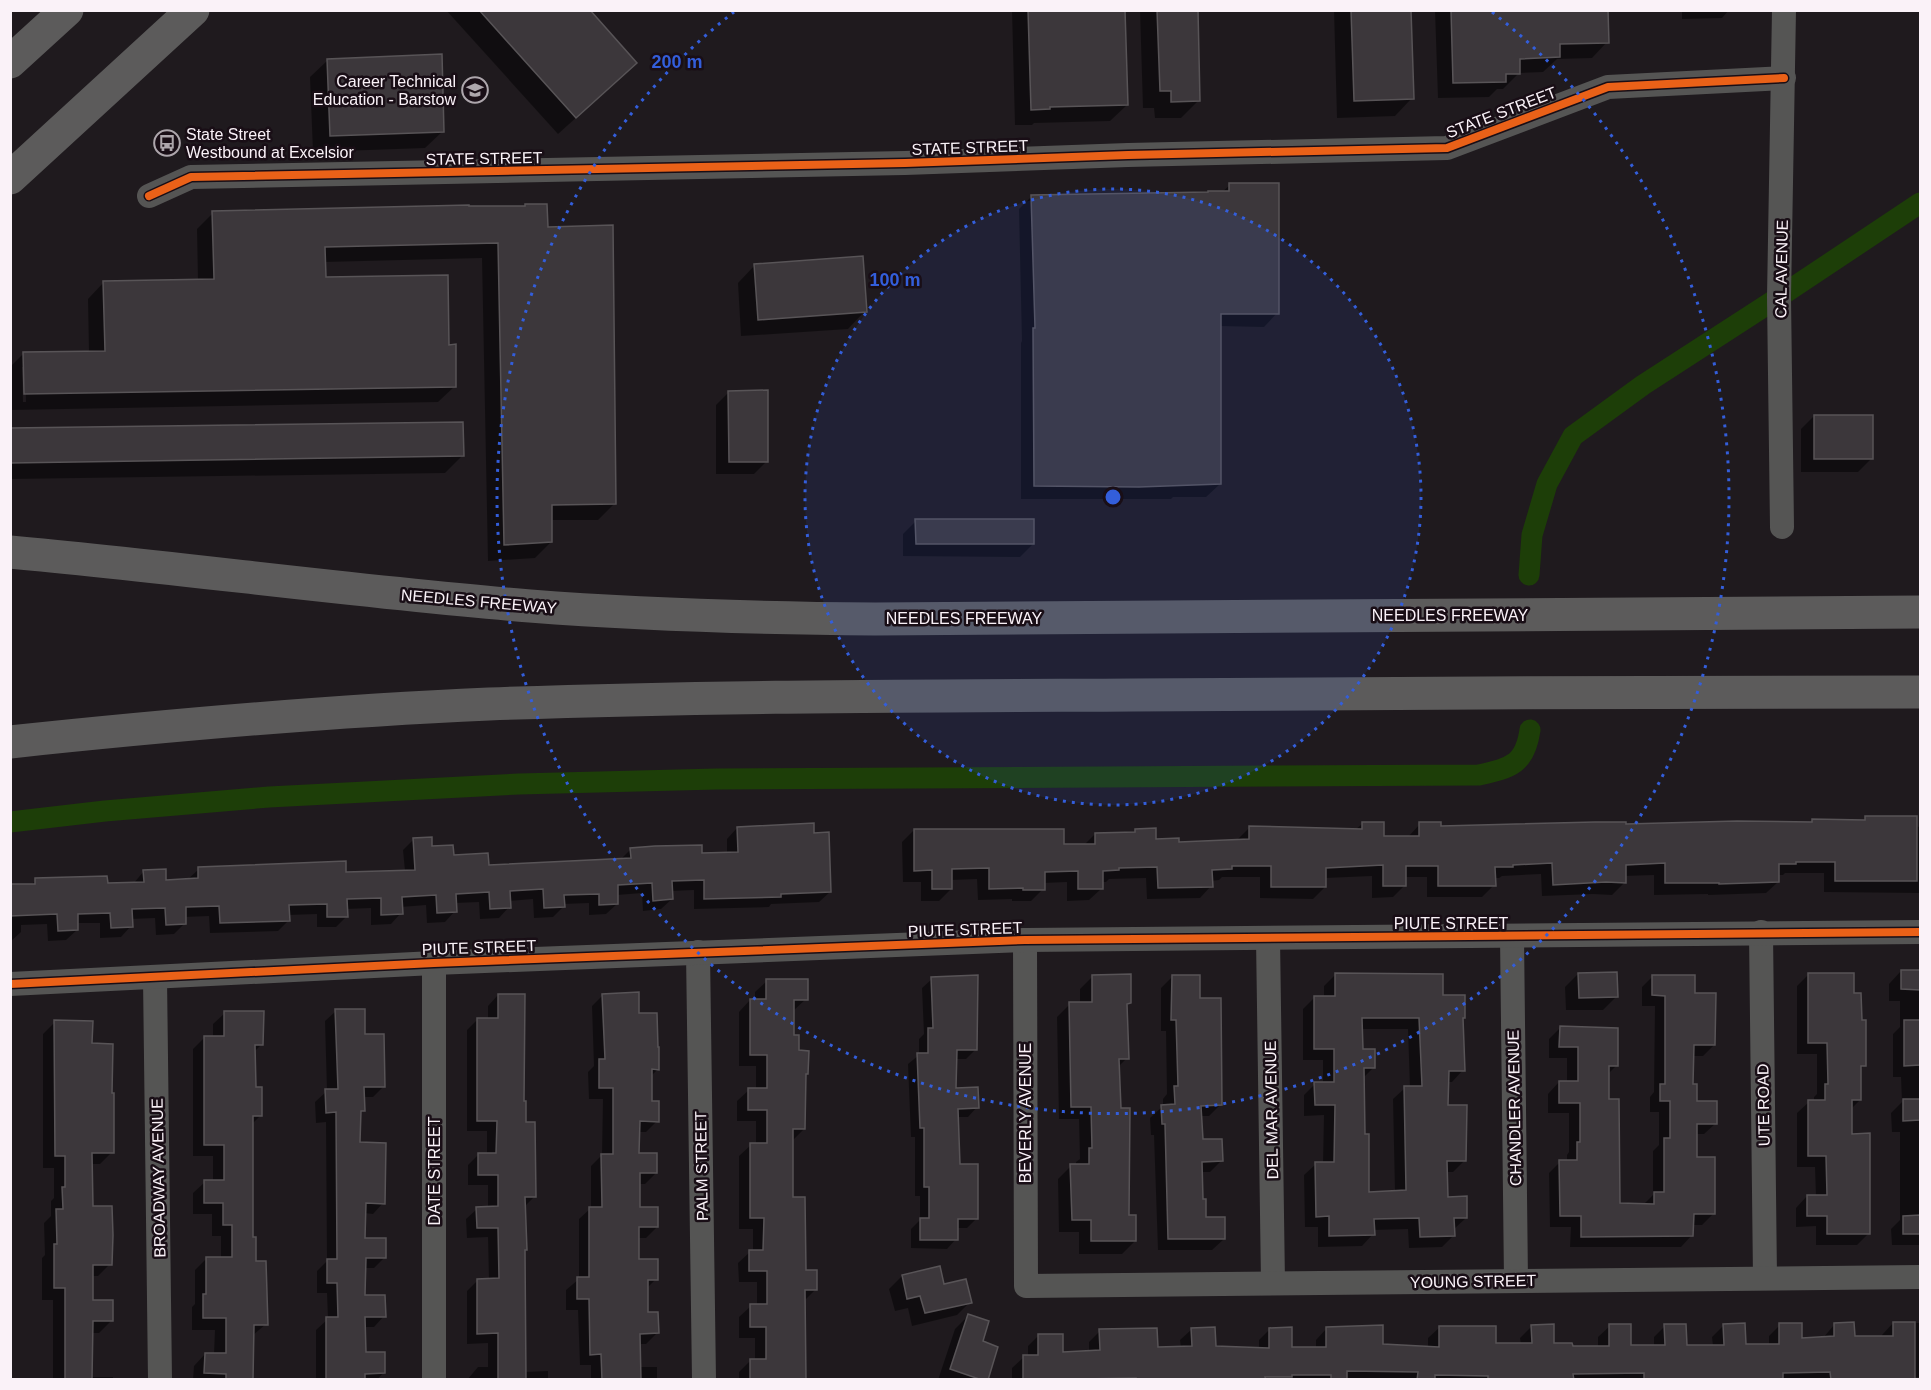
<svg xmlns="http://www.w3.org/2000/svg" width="1931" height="1390" viewBox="0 0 1931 1390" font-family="Helvetica,sans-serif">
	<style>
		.shadow { fill: #0007; fill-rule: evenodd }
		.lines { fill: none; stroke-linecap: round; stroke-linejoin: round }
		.canal { stroke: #1d3e08; stroke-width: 21 }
		.building { fill: #3c373b; stroke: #585457; stroke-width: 1.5; fill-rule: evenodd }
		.minor { stroke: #555554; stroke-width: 24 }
		.highway { stroke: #5c5b5b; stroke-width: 33 }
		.cycleway-casing { stroke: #190e16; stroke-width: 11 }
		.cycleway { stroke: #ea6118; stroke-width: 8 }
		.ring { fill: none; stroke: #335edb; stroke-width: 3; stroke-dasharray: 3 6 }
		.labels { text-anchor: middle; stroke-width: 5; stroke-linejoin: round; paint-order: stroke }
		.poi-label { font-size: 16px; fill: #faf2f8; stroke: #190e16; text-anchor: end }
		.street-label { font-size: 16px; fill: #faf2f8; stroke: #190e16 }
		.centre { fill: #335edb; stroke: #190e16; stroke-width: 3 }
		.ring-label { font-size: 18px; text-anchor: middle; font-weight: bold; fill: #335edb; stroke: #190e16; stroke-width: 5; stroke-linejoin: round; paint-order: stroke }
	</style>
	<rect width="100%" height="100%" fill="#1f1a1e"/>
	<g class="shadow">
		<path d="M446,10H587L618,80L558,134Z"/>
		<path d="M1012,10H1124L1127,105L1110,121L1034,123L1032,125H1015Z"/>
		<path d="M1140,10H1196L1199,100L1181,118H1155L1154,108H1143Z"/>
		<path d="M1334,10H1410L1412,98L1395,116L1337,118Z"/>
		<path d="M1435,10H1607V42L1592,58L1557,59L1543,72L1519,73L1503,89H1497L1489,97L1438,98Z"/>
		<path d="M1682,10H1729L1722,18L1682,19Z"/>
		<path d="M328,60L443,131L425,148L313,152L310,77Z"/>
		<path d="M1230,185L1277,313L1264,327L1220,326V484L1206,497H1173L1171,499H1021V343L1022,341L1019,209L1032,196L1222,192Z"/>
		<path d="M525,206L615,503L598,520H551V542L535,558L488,561L482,258L324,262L325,278L448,346L455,386L438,402L10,410V367L24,353L89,352L88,299L104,282L198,281L197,229L213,213L523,208ZM22,367H25L26,402H23Z"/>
		<path d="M755,265L865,311L848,329L741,336L738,283Z"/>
		<path d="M729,392L767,461L754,474H716V405Z"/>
		<path d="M1814,416L1872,458L1858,472H1801V429Z"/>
		<path d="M10,429L462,456L445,473L10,479Z"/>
		<path d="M916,521L1033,544L1020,557L903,556V534Z"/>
		<path d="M1866,817L1920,827V893L1824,892V873H1785L1783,875H1778V882L1766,893L1708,895V894L1654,895V875L1624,876V883L1612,895L1593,894L1542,896L1541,874L1502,876L1499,878H1494V885L1482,897H1427V877H1405V885L1393,897L1372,898V876L1325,878V887L1313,899L1260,898V877H1222L1219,880L1211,881V886L1200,898L1147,899L1146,878L1109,879L1106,882H1101V889L1089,900L1067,901V882L1043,883V889L1031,901H1012V899L978,900L977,879L951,880V889L939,901H921V882H903L902,842L914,830L1062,846L1084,845L1095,834H1132L1136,830L1155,841L1177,843L1237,840L1249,828L1355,830L1362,824L1383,837H1408L1420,824L1440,827L1810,824L1813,821H1862Z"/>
		<path d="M737,828L813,835L830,892L819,902L771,904L769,907L694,909V890L671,891L672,899L661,909L643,911L642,893L617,895V904L606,914L589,915V903L563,904V907L553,917L534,918L533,899L509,901V907L499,918L480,919L479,902L455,903V911L445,922L427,923L426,905L401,907V913L391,924L371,925V908L346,909L347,916L336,927H317V914L288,915V921L278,931L210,933L209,916L184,917L185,923L174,934L156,935L155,918L131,919V926L121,937L100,938V923H77V930L66,940L48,941L47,924L21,925V932L10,942V886H30L36,880L106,885L133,884L144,871L165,881L187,880L199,869L345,873L405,871L403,850L414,839L452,856L487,866L620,860L631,849L701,854L727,853V839Z"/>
		<path d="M1901,971H1920V1245H1892L1891,1229L1900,1220V1132H1892L1891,1113L1902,1102L1901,1077H1893V1034L1900,1027V1001H1889V984Z"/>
		<path d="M1336,974L1442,997L1462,1019L1463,1070L1452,1082H1447V1106L1465,1160L1453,1172H1446L1447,1198L1466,1218L1454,1229L1453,1236L1442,1247L1409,1248L1408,1229L1373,1230V1234L1362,1246L1318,1247V1227H1305L1304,1175L1316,1164H1323L1324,1115L1304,1116V1095L1315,1084H1323V1060H1303V1009L1314,998H1324V986ZM1361,1029H1408L1410,1088H1405L1393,1099L1395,1192L1367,1193L1363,1078L1373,1068L1361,1051Z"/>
		<path d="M1578,974L1616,997L1603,1010H1566L1565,987Z"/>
		<path d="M1809,974L1853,994L1864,1065L1860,1070V1100L1851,1109V1135L1869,1233L1857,1245H1816V1226L1796,1227V1208L1807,1196H1816L1815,1167H1797V1113L1809,1102H1814V1097L1817,1094V1054H1797V986Z"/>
		<path d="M1093,976L1129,1003L1126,1006L1127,1058L1117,1068L1128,1216L1135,1241L1122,1254H1079V1232H1059L1058,1179L1071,1166H1076V1162L1080,1159L1079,1119H1059L1057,1017L1070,1004H1080V989Z"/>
		<path d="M1653,976L1694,994L1714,1045L1703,1056H1692L1691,1085L1695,1102L1716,1123L1704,1134H1696V1158L1713,1214L1702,1225H1692V1235L1681,1247H1570L1571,1227H1550L1549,1173L1560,1162L1567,1161V1155L1569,1152V1113H1548V1094L1559,1082H1567V1058H1549V1039L1560,1028L1616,1066L1608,1074V1101L1618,1205H1643L1653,1195V1151L1659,1145V1112H1650V1097L1654,1092L1655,1006H1642V987Z"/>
		<path d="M1172,977L1199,999L1221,1104L1209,1116H1200L1202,1141L1221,1161L1210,1172H1201L1202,1201L1205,1218L1224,1239L1212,1250H1158L1154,1135H1151L1150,1118L1163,1106V1099L1167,1094L1166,1031H1161V988Z"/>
		<path d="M932,979L976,1049L966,1059H955V1089L977,1107L968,1117H957L958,1166L977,1218L967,1228H956V1239L947,1249L911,1248V1229L920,1220V1196H915V1137H911L908,1064L919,1055V1039L924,1034L922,988Z"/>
		<path d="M767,981L806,999L793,1011V1036L807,1073L804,1076V1129L792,1141V1198L804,1272L815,1290L804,1301V1380H739V1372L751,1360H755V1338H739V1317L751,1306H757V1282H739L738,1263L750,1252H753V1229H739V1156L751,1145H756V1121H737V1101L749,1090H756V1066H739V1012L750,1000H755V992Z"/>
		<path d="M498,995L523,1102L534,1197L524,1207L525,1372L548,1371V1380H467L478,1367H488V1343L467,1344V1291L478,1280H489L488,1237L467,1238L466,1219L477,1209L488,1208V1185H468V1165L478,1155H487V1131H467V1030L478,1019H488V1006Z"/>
		<path d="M603,995L638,1015L658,1069L651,1076V1103L657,1121L646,1132H638L637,1155L656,1173L645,1184H638V1209L657,1227L646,1238H638L637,1261L656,1279L647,1288V1313L657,1333L646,1344H639V1367H657V1380H591V1365H580L578,1310H566V1290L579,1279V1219L591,1208V1166L602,1155L603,1099H589L588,1072L594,1066L592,1006Z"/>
		<path d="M336,1011L364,1035L384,1086L373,1097H363V1111L359,1114V1144L383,1203L373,1214L364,1213V1239L384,1258L374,1268H364V1297L384,1316L374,1327H363L364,1354L383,1373L377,1380H316V1330L328,1319L327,1293H317V1271L327,1261L326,1122L316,1123L315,1102L327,1091L325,1021Z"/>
		<path d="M225,1013L262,1044L254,1052V1089L260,1116L252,1124L251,1238L266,1324L252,1336V1380H193L194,1366L205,1354H214L215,1330H192V1307L195,1304V1270L207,1258H221V1236H212V1214H193V1193L205,1182H213V1156H193V1049L204,1038H213V1024Z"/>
		<path d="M55,1022L91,1045L112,1152L100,1164H91V1208L110,1264L98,1276H92V1301L111,1321L99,1333H91V1377H113V1380H53V1300H42V1258L45,1255L44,1223L51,1216V1201L54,1198V1168H43V1034Z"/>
		<path d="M902,1276L943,1286L970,1302L957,1315L912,1326L908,1308L895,1311L889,1289Z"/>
		<path d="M968,1316L986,1380H938L955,1329Z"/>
		<path d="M1893,1323H1920V1377H1913V1380H1012V1368L1024,1357H1028V1346L1039,1335L1062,1353L1089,1352V1342L1100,1331L1156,1348H1181L1180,1340L1192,1329L1214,1348L1259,1349V1340L1270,1329L1291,1349H1316V1340L1327,1328L1381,1345L1428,1348V1338L1440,1327L1494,1345H1521L1520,1338L1532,1326L1553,1345L1571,1347H1598V1337L1610,1326L1629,1347L1654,1346V1337L1665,1326L1685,1347L1713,1346L1712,1337L1724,1325L1744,1346H1769V1336L1780,1325L1801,1339L1823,1338L1834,1325L1853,1338H1882V1335Z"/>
	</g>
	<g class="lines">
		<g class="canal">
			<path d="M1529,575L1532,535L1547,484L1573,436L1643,385L1779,297L1920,203"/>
			<path d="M10,822L105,811L269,797L519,784L717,779L1479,775C1510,768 1525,765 1530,730"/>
		</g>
	</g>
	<g class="building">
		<path d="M479,10H590L637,63L576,118Z"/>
		<path d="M1028,10H1125L1128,105L1050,107V109L1031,110Z"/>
		<path d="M1157,10H1198L1200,101L1171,102V91H1160Z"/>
		<path d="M1351,10H1411L1414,99L1354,101Z"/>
		<path d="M1451,10H1608L1609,43L1560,44V57L1520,59V74H1506V82L1453,83Z"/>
		<path d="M442,54L444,132L330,136L327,59Z"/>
		<path d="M1229,183H1279V314H1221V484L1139,487L1034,486L1033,328H1035L1031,195L1208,192V191H1229Z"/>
		<path d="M525,204H547L548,227L613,225L616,504L552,505V542L504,545L498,243L325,247L326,277L448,275L449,345L456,344V387L24,394L23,352L105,351L103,281L214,279L212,211L469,205V206H525Z"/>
		<path d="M863,256L867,312L758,320L754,264Z"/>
		<path d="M768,390V462H729L728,391Z"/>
		<rect x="1814" y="415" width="59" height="44"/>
		<path d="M463,422L464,456L10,463V428Z"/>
		<path d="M915,519H1034V544H916Z"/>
		<path d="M1865,816H1917V881H1835V862H1796V864H1779V882L1719,884V883H1665V863L1626,865V883L1606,882L1553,885L1552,863L1513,865V867H1495L1496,886H1438V866H1406V886H1383V865L1326,868V887H1271V866H1232V869L1212,870L1213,887L1158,888L1157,867L1119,868V870L1103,871V889H1078V871L1045,872V890H1023V888L989,889V868L952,869V889H932V870L914,871V829H1064V844H1095V833L1135,832V829L1156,828V839L1179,838V842L1249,839V826L1362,829V822H1384V836H1419V822H1441V826L1595,822H1626V824L1737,821L1812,822V819L1865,820Z"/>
		<path d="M814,823V833L829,832L831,892L781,894V897L704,899V880L672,881L673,899L653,901L652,883L618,885V904L599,905V894L564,895L565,907L544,908L543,889L510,891L511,908L490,909L489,892L456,894L457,912L437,913L436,895L402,897L403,914L381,915V898L347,899L348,917H327V904L289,905L290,921L220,923L219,906L186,907V924L166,925L165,908L132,909L133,927L111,928L110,913L78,914V930L58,931L57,914L10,916V884H35V878L107,876L108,883L144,882L143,870L166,869V880L198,878V867L346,861V872L415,870L413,838L432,837V846L453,845L454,855L488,853L489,865L631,858L630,848L655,846L702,845V853L738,852L737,827Z"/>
		<path d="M1901,970H1920V990L1901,989Z"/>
		<path d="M1617,972L1618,997L1579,998L1578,973Z"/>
		<path d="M1335,973L1443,974V995H1465V1018H1463L1465,1071H1449L1448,1105H1467L1466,1161H1447L1448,1197L1467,1196V1218H1454L1455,1236L1420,1237L1419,1218L1374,1219L1375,1235L1329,1236V1216L1316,1217L1315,1162H1334L1335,1105H1315L1314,1082H1334V1049H1314V996H1335ZM1362,1018H1419L1422,1086H1404L1406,1190L1369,1192V1134H1365L1364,1068H1375V1049H1363Z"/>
		<path d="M1808,973H1854V993H1861L1862,1020H1866V1066H1861V1100H1852V1134L1870,1133V1234H1827V1216H1807V1195H1827L1826,1156H1808V1100H1825V1084H1828L1827,1043H1808Z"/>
		<path d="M1131,974V1003L1127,1004L1129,1059H1119L1121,1108H1130L1129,1215H1136V1241H1091V1220H1072L1070,1164H1089V1148H1092L1091,1107H1071L1069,1002H1092V975Z"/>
		<path d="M978,975L977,1050H957L956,1088L978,1087L979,1108L958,1109L960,1164H978V1219H958V1240H920V1218H929V1187H924V1128H920L917,1053H928V1028H933L931,977Z"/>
		<path d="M1172,975H1200V998H1221L1222,1105L1201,1106L1203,1139H1222L1223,1161L1202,1162L1203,1199H1206V1217H1225V1239H1168L1165,1124H1162L1161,1105L1175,1104L1174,1086H1178L1176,1020H1171Z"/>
		<path d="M1652,975H1695V993H1716L1715,1045H1694L1693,1084H1697V1101H1717V1124H1697V1157H1715V1214H1694L1693,1236L1581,1237V1216H1560L1559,1160H1577V1142H1580V1103H1559V1081H1578V1047H1559L1560,1026L1618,1028V1066H1609V1099H1619L1620,1203L1654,1204V1192H1664V1138H1670V1101H1660V1084H1665V996L1652,995Z"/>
		<path d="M766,979H808V1000H794V1035H799V1050L809,1051L808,1074H806L805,1129H793V1197H805L806,1270H817V1290H805L806,1379H750V1359H766V1327H750V1304H767V1271H749V1250H763L764,1218H750V1143H767V1110H748V1088H767V1055H750V999H766Z"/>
		<path d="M639,992V1013H657L658,1047H659V1070L652,1069V1101H659V1122L640,1121L639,1153H657V1173H640V1207H658V1227H639V1259H658V1280H648V1312H658L659,1333L640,1334L641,1380H602L601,1354L590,1355L589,1299H577V1277H589V1207H602L601,1154H613V1088H599V1059H605L602,994Z"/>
		<path d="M498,994H525L524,1101H526V1122H535L536,1197H525L527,1250H525L526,1380H498V1333L477,1334V1279L499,1278L498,1228H477L476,1207L498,1206V1175H478V1153H496L497,1121H477V1018H498Z"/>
		<path d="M335,1009H365V1034H384L385,1087H364L365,1111H361L360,1142L386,1143L385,1204L366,1203L365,1238H386V1258H366L365,1295H385L386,1317H365L366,1352H385V1373L365,1374V1380H326V1317H338L337,1283H327V1259H337L336,1112L326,1113L325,1089H338Z"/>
		<path d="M224,1011H264L263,1045H255L256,1087H262V1116H253V1237H256V1261H266L268,1325H254L253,1380H226V1374L204,1373L205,1353H226V1318H203V1294H206V1257H232V1225H223V1203H204V1180H224V1145H204V1036H224Z"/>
		<path d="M54,1020L93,1021L92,1043L113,1044L112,1093H114V1153H92L93,1206H112L113,1235L112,1265H93V1300H113V1321H93L92,1380H65V1288H54V1244H57L56,1209H63L62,1187H65V1156H55Z"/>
		<path d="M1904,1020H1920V1065L1904,1066Z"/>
		<path d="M1903,1099H1920V1120L1903,1121Z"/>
		<path d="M1920,1215V1234H1903V1216Z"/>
		<path d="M940,1266L944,1284L966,1279L972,1303L925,1313L920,1296L907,1299L902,1275Z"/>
		<path d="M968,1314L989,1321L983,1341L998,1347L988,1380H982L950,1369Z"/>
		<path d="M1854,1322L1855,1336H1893V1322H1915V1380H1831L1830,1372L1783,1373V1380H1644V1373L1573,1374L1574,1380H1488V1376L1435,1375V1380H1417L1418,1372L1347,1371V1380H1331V1375H1292V1377H1265L1266,1380H1136V1378L1023,1380V1355H1038V1334H1063V1352L1100,1350L1099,1329L1157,1328L1158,1347L1192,1346L1191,1328L1215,1327L1216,1346L1269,1348V1328L1292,1327V1347H1326V1327L1383,1325V1344L1439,1347V1326H1496V1343H1532L1531,1325L1554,1324V1343H1572L1573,1346H1609V1324H1631V1345H1665L1664,1324H1686L1687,1345H1724L1723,1324L1745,1323L1746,1344H1779V1323H1802V1338L1834,1336V1323Z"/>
	</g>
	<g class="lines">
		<g class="minor">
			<path d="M149,196L191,177L905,163L1128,155L1447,148L1608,87L1784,78"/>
			<path d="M1782,527L1779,297L1784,10"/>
			<path d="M1761,932L1765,1278"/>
			<path d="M1512,936L1516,1281"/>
			<path d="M1268,938L1273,1283"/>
			<path d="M1025,940L1026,1286L1920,1277"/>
			<path d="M698,952L704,1380"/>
			<path d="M155,977L160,1380"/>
			<path d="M10,984L434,963L1025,940L1920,932"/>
			<path d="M434,1380V963"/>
		</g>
		<g class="highway">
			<path d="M10,62L67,10"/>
			<path d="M10,178L193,10"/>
			<path d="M10,552C184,568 357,592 530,606C645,615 760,618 875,619L1920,612"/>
			<path d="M10,742C170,725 329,711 489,704C704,696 918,696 1133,695C1395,694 1658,691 1920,692"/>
		</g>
		<g class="cycleway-casing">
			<g id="cycleway">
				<path d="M149,196L191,177L905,163L1128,155L1447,148L1608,87L1784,78"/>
				<path d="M10,984L434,963L1025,940L1920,932"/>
			</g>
		</g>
		<use href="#cycleway" class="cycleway"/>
	</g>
	<circle cx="1113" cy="497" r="308" fill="#335edb" fill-opacity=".12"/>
	<g class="ring">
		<circle cx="1113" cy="497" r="308"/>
		<path d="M1492 12A616 616 0 1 1 734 12"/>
	</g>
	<defs>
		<g id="school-ring" transform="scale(1.35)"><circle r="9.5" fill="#190e16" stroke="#ada6ac" stroke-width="1.5"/><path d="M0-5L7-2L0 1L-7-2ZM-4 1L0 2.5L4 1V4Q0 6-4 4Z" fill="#ada6ac"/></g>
		<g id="bus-ring" transform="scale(1.35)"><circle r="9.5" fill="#190e16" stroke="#ada6ac" stroke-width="1.5"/><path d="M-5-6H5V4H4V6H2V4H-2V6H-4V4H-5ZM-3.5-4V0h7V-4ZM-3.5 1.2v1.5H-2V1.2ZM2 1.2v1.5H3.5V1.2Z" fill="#ada6ac"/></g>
	</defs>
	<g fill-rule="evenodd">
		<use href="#school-ring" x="475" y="90"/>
		<use href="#bus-ring" x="167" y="143"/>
	</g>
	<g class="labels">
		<g class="poi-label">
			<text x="456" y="87">Career Technical<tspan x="456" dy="18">Education - Barstow</tspan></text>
			<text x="186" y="140" text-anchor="start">State Street<tspan x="186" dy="18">Westbound at Excelsior</tspan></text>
		</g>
		<g class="street-label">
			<text transform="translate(1501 112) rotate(-21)" y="6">STATE STREET</text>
			<text transform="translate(970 147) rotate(-2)" y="6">STATE STREET</text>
			<text transform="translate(484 158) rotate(-1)" y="6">STATE STREET</text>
			<text transform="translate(1781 269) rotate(-89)" y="6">CAL AVENUE</text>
			<text transform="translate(479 601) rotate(5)" y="6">NEEDLES FREEWAY</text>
			<text x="1450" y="621">NEEDLES FREEWAY</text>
			<text x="964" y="624">NEEDLES FREEWAY</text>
			<text x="1451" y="929">PIUTE STREET</text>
			<text transform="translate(965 929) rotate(-2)" y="6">PIUTE STREET</text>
			<text transform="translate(479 947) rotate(-2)" y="6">PIUTE STREET</text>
			<text transform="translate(1763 1105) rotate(-91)" y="6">UTE ROAD</text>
			<text transform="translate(1514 1108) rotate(-91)" y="6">CHANDLER AVENUE</text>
			<text transform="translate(1271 1110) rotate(-91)" y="6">DEL MAR AVENUE</text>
			<text transform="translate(1025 1113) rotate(-90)" y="6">BEVERLY AVENUE</text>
			<text transform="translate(701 1166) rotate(-91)" y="6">PALM STREET</text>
			<text transform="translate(434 1171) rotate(-90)" y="6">DATE STREET</text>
			<text transform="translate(158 1178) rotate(-91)" y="6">BROADWAY AVENUE</text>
			<text transform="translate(1473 1281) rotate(-1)" y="6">YOUNG STREET</text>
		</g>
	</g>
	<circle cx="1113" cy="497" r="9" class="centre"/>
	<g class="ring-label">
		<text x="677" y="68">200 m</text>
		<text x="895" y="286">100 m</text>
	</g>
	<rect width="1931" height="1390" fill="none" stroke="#faf2f8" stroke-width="24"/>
</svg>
